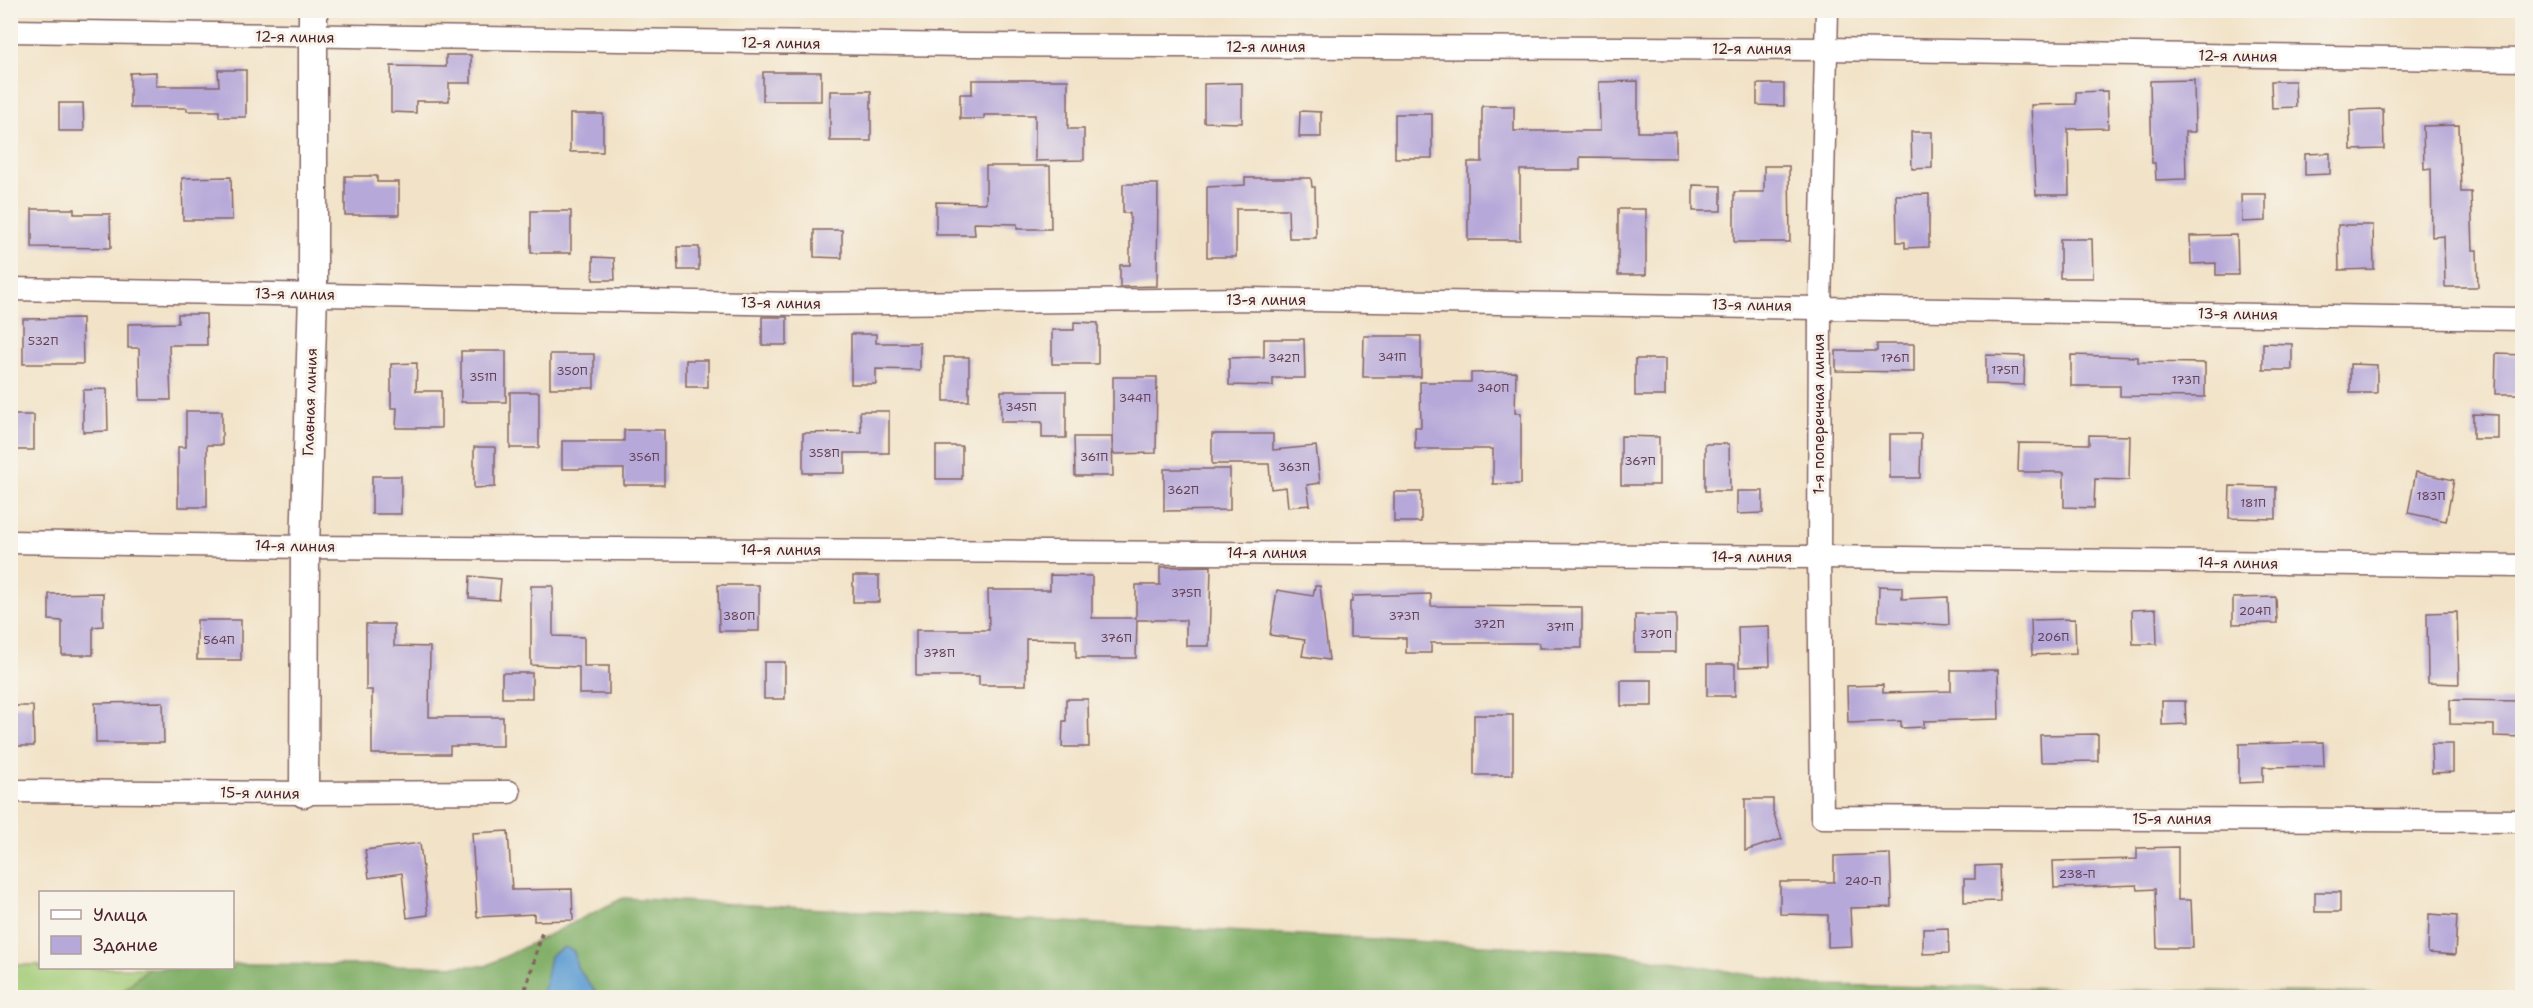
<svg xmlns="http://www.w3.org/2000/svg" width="2533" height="1008" viewBox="0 0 2533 1008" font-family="'Shantell Sans',sans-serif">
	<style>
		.green { fill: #a2cb77; stroke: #767551; stroke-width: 1.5 }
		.forest { fill: #81af68; stroke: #66674a; stroke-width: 1.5 }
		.water { fill: #619fd3; stroke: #565f7f; stroke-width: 1.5 }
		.building { fill: #b6a8d9 }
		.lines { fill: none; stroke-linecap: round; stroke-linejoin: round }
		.minor-casing { stroke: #856462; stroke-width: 25 }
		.tertiary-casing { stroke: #856462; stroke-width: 31 }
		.path { stroke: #856462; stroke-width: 4; stroke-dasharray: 4.5 4.5; stroke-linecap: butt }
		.minor { stroke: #fff; stroke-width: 22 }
		.tertiary { stroke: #fff; stroke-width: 28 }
		.labels { text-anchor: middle; stroke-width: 6; stroke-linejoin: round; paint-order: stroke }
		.number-label { font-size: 12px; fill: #654156 }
		.street-label { font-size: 15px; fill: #4a1f2b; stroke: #f7f3e8 }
	</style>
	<rect width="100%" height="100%" fill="#f7f3e8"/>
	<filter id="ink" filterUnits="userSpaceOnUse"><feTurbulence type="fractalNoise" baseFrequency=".0167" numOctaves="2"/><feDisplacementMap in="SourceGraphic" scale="12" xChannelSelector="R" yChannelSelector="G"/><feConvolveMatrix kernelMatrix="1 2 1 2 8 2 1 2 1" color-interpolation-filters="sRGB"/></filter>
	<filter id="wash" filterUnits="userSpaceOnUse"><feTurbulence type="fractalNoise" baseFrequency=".008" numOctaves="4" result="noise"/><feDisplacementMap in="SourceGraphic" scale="24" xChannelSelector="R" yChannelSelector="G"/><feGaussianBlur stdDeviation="1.35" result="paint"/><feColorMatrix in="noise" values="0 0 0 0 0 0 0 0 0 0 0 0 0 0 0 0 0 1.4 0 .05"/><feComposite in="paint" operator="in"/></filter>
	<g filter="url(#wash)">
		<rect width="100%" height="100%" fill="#f2e3c8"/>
		<path class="green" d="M11,965H40V968H148L116,997L11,998Z"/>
		<path class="forest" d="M623,898L1610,952L1810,985L2522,996V998H116L148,968H232L233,964L486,966Z"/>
		<path class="water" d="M564,947L574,951L577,967L599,997H539L544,987L550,956Z"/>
		<g id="blocks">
			<g class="building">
				<path d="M446,55H471V83H449V101H416V113L391,112V66L446,67Z"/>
				<path d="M218,70H246V117H219V111H187V108H130V73L156,72V86H219Z"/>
				<rect x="763" y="72" width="58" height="29"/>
				<path d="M972,80H1068V129H1084V160L1035,161V115H984V119H960V94H972Z"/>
				<path d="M2194,80L2195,132H2185L2186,179L2156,180L2155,163H2152L2150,81Z"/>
				<path d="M1638,81V132H1676V158L1580,157V170H1520V240H1468V162H1482V106H1514V131H1600L1599,82Z"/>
				<path d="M2271,81H2295L2296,107L2272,108Z"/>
				<path d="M1242,83V123L1204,122V84Z"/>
				<path d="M1757,84H1784V106L1757,105Z"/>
				<rect x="830" y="91" width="41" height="50"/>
				<path d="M2107,91L2108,128L2068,129L2069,195H2036L2031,105L2076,104V92Z"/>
				<path d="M59,103H83L84,131H59Z"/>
				<path d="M2383,109L2384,149L2351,150L2350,110Z"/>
				<path d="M1300,111L1321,112V137H1299Z"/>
				<rect x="570" y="114" width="33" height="38"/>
				<rect x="1395" y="114" width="37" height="44"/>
				<path d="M2459,125L2461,192H2471L2473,250H2477L2478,287H2445L2444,236L2432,237L2431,168L2424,169L2423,126Z"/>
				<path d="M1911,132H1932V168L1912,169Z"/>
				<path d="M2330,153V174L2305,175V154Z"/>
				<path d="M986,166H1050L1051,229H1017V224L974,223L975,235H936V202L986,203Z"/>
				<path d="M1764,166H1789L1790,242H1734V192H1764Z"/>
				<path d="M345,176H377V182H399V215H345Z"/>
				<path d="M231,177L232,220H183L182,178Z"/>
				<path d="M1245,178H1311L1312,187H1315L1316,238H1289L1288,209H1236V257H1207V187L1245,185Z"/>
				<path d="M1123,184H1158L1157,286L1120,287V265H1130V213H1123Z"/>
				<path d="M1693,185L1721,186V211H1693Z"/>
				<path d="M1929,194V247L1905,248V242H1897L1896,195Z"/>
				<path d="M2241,194H2266V221L2242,222Z"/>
				<path d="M32,209H74V214H110L111,248L32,247Z"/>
				<rect x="1618" y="209" width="28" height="66"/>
				<rect x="531" y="211" width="40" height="42"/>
				<path d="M2338,225H2373L2374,269L2339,270Z"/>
				<path d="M814,230H842V258L814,257Z"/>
				<path d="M2237,235L2238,275H2216V263L2191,264L2190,236Z"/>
				<path d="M2060,239H2092L2093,278H2060Z"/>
				<path d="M677,247H699V270H678Z"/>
				<path d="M593,257L614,258L615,280H593Z"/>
				<path d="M178,314H206L207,345H169L171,400H140L139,348H128V324L178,323Z"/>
				<rect x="762" y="317" width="25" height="28"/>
				<path d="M82,318L83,364H23V319Z"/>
				<path d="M1074,322L1098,323V364H1052V330H1074Z"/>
				<path d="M851,334H876V343H920V370L876,369V384H851Z"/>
				<path d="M1364,336H1421V377H1363Z"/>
				<path d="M1264,339H1304L1305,378H1273V386L1229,385V358L1264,357Z"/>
				<path d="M2263,343L2292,344V370H2263Z"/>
				<path d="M1877,344H1914V372L1836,371V351H1877Z"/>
				<rect x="461" y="351" width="45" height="51"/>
				<rect x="550" y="354" width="44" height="34"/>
				<path d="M2496,354L2523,355V394H2495Z"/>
				<path d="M1986,355L2025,356L2024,385L1986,384Z"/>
				<path d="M2071,355L2138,357V362L2205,363V397L2120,396V386H2071Z"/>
				<rect x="944" y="357" width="25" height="44"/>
				<rect x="1635" y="359" width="30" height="37"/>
				<rect x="686" y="360" width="22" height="27"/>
				<path d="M417,363L416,391H441V428H396L397,408H391V364Z"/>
				<path d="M2350,364L2377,365V393H2350Z"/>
				<path d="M1516,372L1515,413H1521V484H1493V449H1415V427H1421L1420,382H1471V373Z"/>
				<path d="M1113,377H1157L1156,453L1113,454Z"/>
				<path d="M107,389L108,431L83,432V390Z"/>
				<path d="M1001,391H1066V438H1042V422H1001Z"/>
				<rect x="510" y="392" width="29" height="56"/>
				<path d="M186,411H222V445H207V507H178V447H186Z"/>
				<path d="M860,411H889V453H845V473H803V433L861,432Z"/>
				<path d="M2473,414L2498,415V439H2473Z"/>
				<rect x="10" y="415" width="24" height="35"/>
				<path d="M624,430H664V485H624V469H562V441H624Z"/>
				<path d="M1212,434H1273V450L1316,446L1320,483L1307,485L1310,505L1288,507L1286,487L1271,489L1269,464H1212Z"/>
				<path d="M1890,434H1921L1920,478H1890Z"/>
				<path d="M2089,435L2130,436L2129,480L2095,479L2094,508L2064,507V472H2018L2019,443L2089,444Z"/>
				<path d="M1621,436L1659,437V485H1621Z"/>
				<path d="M1074,437H1112L1113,476H1075Z"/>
				<path d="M1705,444H1729L1730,491H1705Z"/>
				<rect x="936" y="446" width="26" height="33"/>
				<path d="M474,447H495V487L474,488Z"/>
				<path d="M1164,469H1230V510L1164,511Z"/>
				<path d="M2416,472L2454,480L2446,521L2408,513Z"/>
				<rect x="372" y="476" width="29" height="38"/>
				<path d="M2230,486L2276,487V519L2229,518Z"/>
				<path d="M1737,491H1763V513L1737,514Z"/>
				<rect x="1394" y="492" width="27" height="30"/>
				<path d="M1211,566L1209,646H1186V620H1137L1136,658H1076V640L1026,639V685H979V676H916V630H989L988,590H1050V575L1092,576V618H1136V585H1160V567Z"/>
				<path d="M470,576L501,579L499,600L469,598Z"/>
				<rect x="853" y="576" width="26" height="26"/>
				<path d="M718,585H759V631H719Z"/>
				<path d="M531,586H553V636L584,637V666H609V694H579V667L531,665Z"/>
				<path d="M1315,586H1320L1329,660L1302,656L1305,640L1270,635L1277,590L1313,596Z"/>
				<path d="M1879,586L1902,587V599L1948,597L1949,625L1878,621Z"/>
				<path d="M103,593V626L93,627V655H62V621L49,620V594Z"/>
				<path d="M1431,594V606L1582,607V648H1539V643H1431V653H1406V638L1350,637V602H1352V596Z"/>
				<path d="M2276,597L2277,623L2233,624V598Z"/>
				<path d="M2156,609L2157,644H2133L2132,610Z"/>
				<path d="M2457,612L2459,684L2428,683L2427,613Z"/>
				<rect x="1635" y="615" width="41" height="37"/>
				<path d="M2075,619L2076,653L2032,655L2031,620Z"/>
				<rect x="197" y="620" width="44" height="40"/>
				<path d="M366,624H394V646L430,647L429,717H503V746H450V754H372V690H366Z"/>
				<path d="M1769,626L1770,666L1739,667L1738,627Z"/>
				<rect x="764" y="662" width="21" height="37"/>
				<rect x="1707" y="664" width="28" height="32"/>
				<path d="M1951,670H1998L1999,719L1924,721V727L1901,728V721L1848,723L1847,686L1883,685V693L1951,691Z"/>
				<rect x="502" y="673" width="30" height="25"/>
				<rect x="1621" y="680" width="31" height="26"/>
				<path d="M1066,699H1088L1089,747H1062L1063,721H1066Z"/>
				<path d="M2450,700L2523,701V737L2494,736V725L2450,724Z"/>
				<path d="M2162,701H2185L2186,724L2162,725Z"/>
				<path d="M163,702L164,743H96L95,703Z"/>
				<path d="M10,706H33L34,746H10Z"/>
				<rect x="1474" y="715" width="39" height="60"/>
				<path d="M2098,734V761L2041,762L2040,735Z"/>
				<path d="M2323,742L2324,766L2263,767V782L2239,783V744Z"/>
				<path d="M2431,744H2453V772L2432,773Z"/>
				<path d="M1745,799H1773V811L1782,839L1745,851Z"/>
				<path d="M508,831L512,890L572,889L573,920L534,921V914L477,917L472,833Z"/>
				<path d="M420,843L428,915L407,918L402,873L369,878L365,850Z"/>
				<path d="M2178,847V900H2191L2193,948H2157L2155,889L2138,890L2137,885L2054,888L2053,861L2137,859V848Z"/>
				<path d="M1890,854L1892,907L1850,908L1852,946L1828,947V915L1780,914V882H1834V856Z"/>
				<path d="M1999,865L2000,901L1964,902V879H1975V866Z"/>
				<rect x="2315" y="892" width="25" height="20"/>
				<path d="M2429,914L2457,916L2455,955L2428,953Z"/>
				<path d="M1948,928L1949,953L1923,954V929Z"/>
			</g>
		</g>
	</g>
	<g filter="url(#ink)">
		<use href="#blocks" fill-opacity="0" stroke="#856462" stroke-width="1.5"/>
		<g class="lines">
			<g class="minor-casing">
				<g id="minor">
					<path d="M1827,10L1820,306L1819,557L1822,817L2522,821"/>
					<path d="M10,31L966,45L1827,49L2522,60"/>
					<path d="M10,289L799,304L1247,299L2522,319"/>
					<path d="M10,542L305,547L1819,557L2522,566"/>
					<path d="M10,791L304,793L509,792"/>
				</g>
			</g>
			<g class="tertiary-casing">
				<path id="tertiary" d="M304,793L305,547L313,294V10"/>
			</g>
			<path class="path" d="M523,998L542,933"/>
			<use href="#minor" class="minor"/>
			<use href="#tertiary" class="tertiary"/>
		</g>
	</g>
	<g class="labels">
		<g class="number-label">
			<text x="43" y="345">532П</text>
			<text x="1392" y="361">341П</text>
			<text x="1284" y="362">342П</text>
			<text x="1895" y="362">176П</text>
			<text x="2005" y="374">175П</text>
			<text x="572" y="375">350П</text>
			<text x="483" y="381">351П</text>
			<text x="2186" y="384">173П</text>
			<text x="1493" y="392">340П</text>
			<text x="1135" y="402">344П</text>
			<text x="1021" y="411">345П</text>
			<text x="824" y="457">358П</text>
			<text x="644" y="461">356П</text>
			<text x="1094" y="461">361П</text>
			<text x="1640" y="465">367П</text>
			<text x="1294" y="471">363П</text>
			<text x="1183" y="494">362П</text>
			<text x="2431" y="500">183П</text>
			<text x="2253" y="507">181П</text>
			<text x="1186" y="597">375П</text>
			<text x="2255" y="615">204П</text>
			<text x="739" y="620">380П</text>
			<text x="1404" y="620">373П</text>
			<text x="1489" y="628">372П</text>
			<text x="1560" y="631">371П</text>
			<text x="1656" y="638">370П</text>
			<text x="2053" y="641">206П</text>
			<text x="1116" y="642">376П</text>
			<text x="219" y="644">564П</text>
			<text x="939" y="657">378П</text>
			<text x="2077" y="878">238-П</text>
			<text x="1863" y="885">240-П</text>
		</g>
		<g class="street-label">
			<text transform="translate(295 37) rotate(1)" y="5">12-я линия</text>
			<text transform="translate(781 43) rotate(1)" y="5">12-я линия</text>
			<text x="1266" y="52">12-я линия</text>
			<text x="1752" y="54">12-я линия</text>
			<text transform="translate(2238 56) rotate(1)" y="5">12-я линия</text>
			<text transform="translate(295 294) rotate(1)" y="5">13-я линия</text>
			<text x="1266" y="305">13-я линия</text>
			<text transform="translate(781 303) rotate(1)" y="5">13-я линия</text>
			<text transform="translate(1752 305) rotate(1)" y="5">13-я линия</text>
			<text transform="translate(2238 314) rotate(1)" y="5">13-я линия</text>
			<text transform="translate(310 402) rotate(-88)" y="5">Главная линия</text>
			<text transform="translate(1819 414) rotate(-90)" y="5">1-я поперечная линия</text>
			<text transform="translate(295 546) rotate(1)" y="5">14-я линия</text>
			<text x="781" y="555">14-я линия</text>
			<text x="1267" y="558">14-я линия</text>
			<text x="1752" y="562">14-я линия</text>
			<text transform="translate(2238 563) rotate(1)" y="5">14-я линия</text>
			<text transform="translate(260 793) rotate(1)" y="5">15-я линия</text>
			<text x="2172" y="824">15-я линия</text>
		</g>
	</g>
	<rect width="2533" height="1008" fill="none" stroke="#f7f3e8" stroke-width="36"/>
	<rect x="39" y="891" width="195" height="78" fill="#f7f3e8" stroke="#b29e9c" stroke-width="1.5"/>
	<rect x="51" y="910" width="30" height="9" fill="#ffffff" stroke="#b29e9c" stroke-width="1.5"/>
	<text x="93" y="921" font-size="18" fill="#4a1f2b">Улица</text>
	<rect x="51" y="936" width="30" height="18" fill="#b6a8d9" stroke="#b29e9c" stroke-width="1.5"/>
	<text x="93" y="951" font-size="18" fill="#4a1f2b">Здание</text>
</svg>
